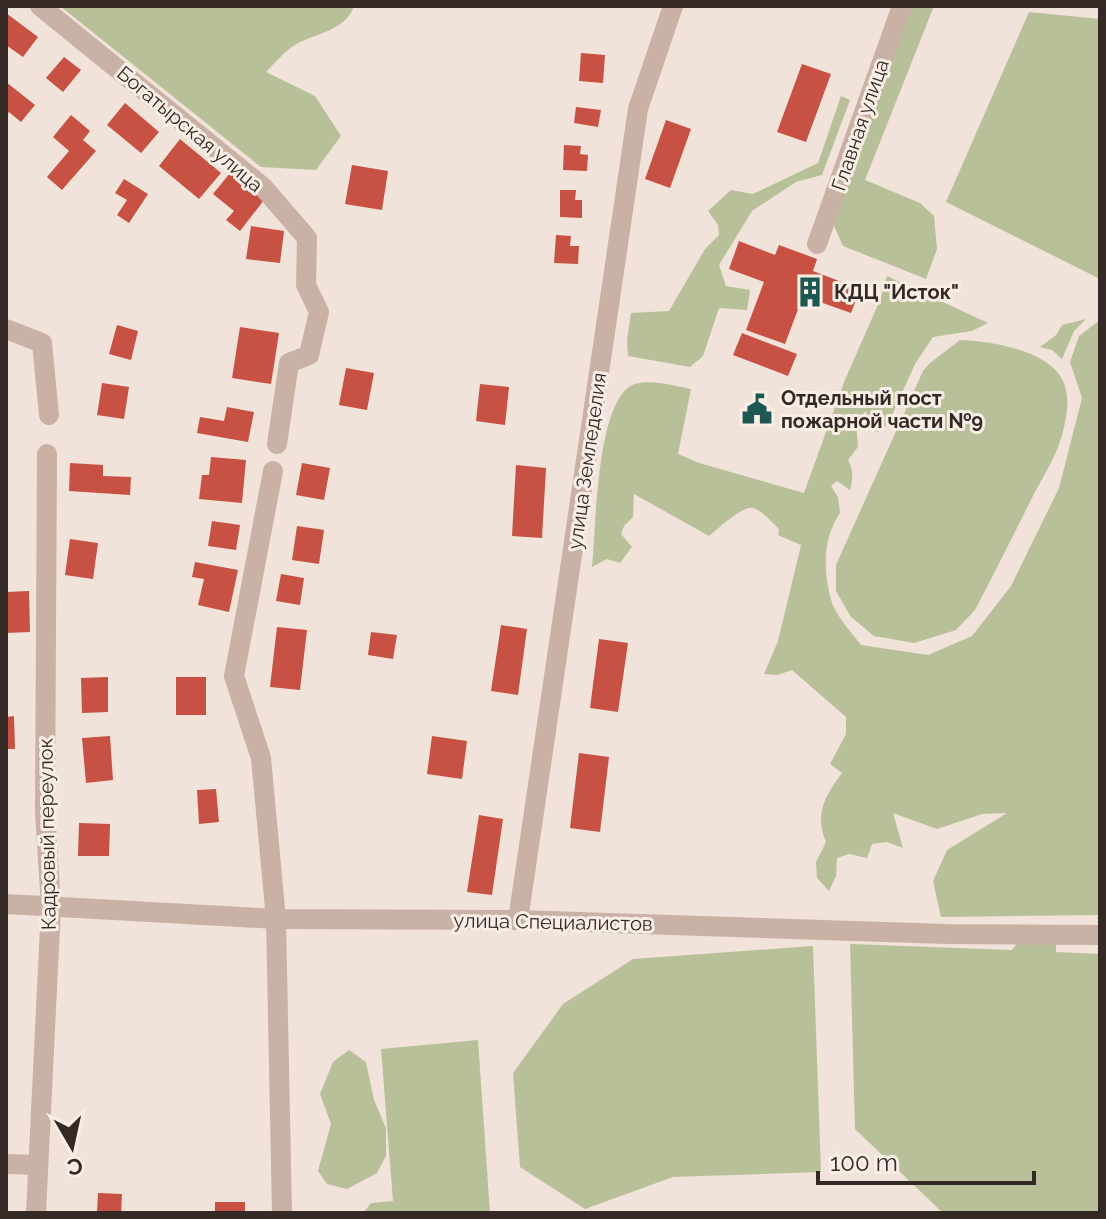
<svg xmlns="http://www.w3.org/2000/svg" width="1106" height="1219" viewBox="0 0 1106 1219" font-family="Raleway,sans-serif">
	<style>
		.green { fill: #b8c099 }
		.building { fill: #c75142 }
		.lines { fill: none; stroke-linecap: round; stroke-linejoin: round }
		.minor { stroke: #c9b1a5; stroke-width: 20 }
		.labels { text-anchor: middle; stroke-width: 6; stroke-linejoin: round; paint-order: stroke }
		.street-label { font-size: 20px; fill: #352926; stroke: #f9eee5 }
		.poi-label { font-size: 20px; font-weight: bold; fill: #352926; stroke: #f9eee5; text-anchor: start }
	</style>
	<rect width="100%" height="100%" fill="#f1e3d9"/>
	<g class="green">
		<path d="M60,6H354C346,31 315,33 295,45C285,51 275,63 266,72L315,96L341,136L316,170L261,167Z"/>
		<path d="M908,6H934L865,180L920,203L934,216L937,249L926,279L843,246L834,226Z"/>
		<path d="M1029,12L1100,19V279L946,202Z"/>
		<path d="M841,96L850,100L822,175L796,182L752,211L719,265L726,286L750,290L747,310L719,308L703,356L690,367L628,356L627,340L631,313L669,311L705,249L719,235L718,225L708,211L731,190L753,194L818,163Z"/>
		<path d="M887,276L988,323L972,331L933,337L915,364L888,424L878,432L870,428L866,411L856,421L858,447L848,460C854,471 853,478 850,490L837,481L831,486L838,497L840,513C822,539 823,573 832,603C837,617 852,633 861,645L928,655L972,636L1011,586L1059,488L1082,398L1070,362L1079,336L1100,320V915L941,917L933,881L947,850L1007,813L982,814L937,829L893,813L903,848L887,842L872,844L867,858L849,854L837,858L836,876L829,891L817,878L816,862L826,842C814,814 825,796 842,773L830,764L846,734V717L792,670L778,675L764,674L778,641L801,545L778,535L779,529C772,523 762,510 753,508C743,505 718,529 709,536L634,494L633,517L624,526L621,534L632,547L620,563L607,559L592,567C596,531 596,396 635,384C651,379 675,386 691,389L678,454L699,463L804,493L844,382L880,300Z"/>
		<path d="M1086,319L1074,331L1062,359L1052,350L1040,347L1056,335L1062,325Z"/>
		<path d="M960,340C990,341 1049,350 1063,381C1072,400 1065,428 1058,447C1052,463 1041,480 1033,496C1014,534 995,572 975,610L956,630L914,643L874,636L851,617L836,591V565L923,371L930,363Z"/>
		<path d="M1017,943L1056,944V952L1100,954V1213H943L855,1129L850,944L1012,950Z"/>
		<path d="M813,946L821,1172L673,1177L585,1209L520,1167L513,1073L563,1004L633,959Z"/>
		<path d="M478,1040L490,1213H363L371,1203L393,1201L381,1049Z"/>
		<path d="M349,1050L366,1062L374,1100L386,1128V1156L377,1173L347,1189L327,1184L318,1171L331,1124L320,1094L333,1062Z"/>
	</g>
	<g class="building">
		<path d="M6,13L38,37L23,57L6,45Z"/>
		<path d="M581,53L605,55L603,83L579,81Z"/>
		<path d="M64,57L81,70L63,92L46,78Z"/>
		<path d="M802,64L831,74L806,142L777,132Z"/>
		<path d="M6,82L35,105L21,122L9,112L6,116Z"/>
		<path d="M125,103L159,132L141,153L107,125Z"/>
		<path d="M576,107L601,110L598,127L574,123Z"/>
		<path d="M71,115L90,131L83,140L96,151L62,190L47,177L69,151L53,137Z"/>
		<path d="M666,120L691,129L670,188L645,179Z"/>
		<path d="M180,139L221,173L199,199L159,166Z"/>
		<path d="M564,145L581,146L580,154L588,155L587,171L563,170Z"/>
		<path d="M352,165L388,171L382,210L345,204Z"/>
		<path d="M230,173L264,200L240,231L226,220L234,211L213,194Z"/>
		<path d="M124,179L148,194L129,223L117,215L127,200L115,193Z"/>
		<path d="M560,190H576L575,200H582V218L560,217Z"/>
		<path d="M251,226L284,231L280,263L246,259Z"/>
		<path d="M556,235L571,236L570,246H579L578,264L554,263Z"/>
		<path d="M739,241L775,255L779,245L817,259L813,271L860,289L851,313L803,296L785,344L746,330L764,282L729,269Z"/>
		<path d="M117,325L138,331L131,360L109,354Z"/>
		<path d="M240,327L279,333L271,384L232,378Z"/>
		<path d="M742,333L797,354L788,376L733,355Z"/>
		<path d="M346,368L374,373L367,410L339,405Z"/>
		<path d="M102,383L129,387L124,419L97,415Z"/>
		<path d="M480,384L509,387L505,425L476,421Z"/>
		<path d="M227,407L254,412L248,442L197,433L200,417L224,421Z"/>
		<path d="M211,457L246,460L242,503L199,499L202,475H209Z"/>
		<path d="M70,463L103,465V476L131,477L130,495L69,491Z"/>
		<path d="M302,463L330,468L324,500L296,495Z"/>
		<path d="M516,465L546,468L542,538L512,536Z"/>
		<path d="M212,521L240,525L236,550L208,546Z"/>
		<path d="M297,526L324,530L319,564L292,560Z"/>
		<path d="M70,539L98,543L93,579L65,575Z"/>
		<path d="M195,562L238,570L229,612L198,605L204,579L192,577Z"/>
		<path d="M281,574L304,578L300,605L276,601Z"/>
		<path d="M29,591L30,632L6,633V592Z"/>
		<path d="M501,625L527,629L518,695L491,691Z"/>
		<path d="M277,627L307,630L300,690L270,687Z"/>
		<path d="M371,632L397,635L393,659L368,655Z"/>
		<path d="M599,639L628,643L618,712L590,708Z"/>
		<path d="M108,677V712L82,713L81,678Z"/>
		<rect x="176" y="677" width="30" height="38"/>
		<path d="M14,716L15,749H6V717Z"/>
		<path d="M110,736L113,780L86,783L82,738Z"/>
		<path d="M432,736L467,741L462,779L427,774Z"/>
		<path d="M579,753L609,757L600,832L570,828Z"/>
		<path d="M216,789L219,822L199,824L197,790Z"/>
		<path d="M479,815L503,819L492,895L467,892Z"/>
		<path d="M79,823L110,824L109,856H78Z"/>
		<path d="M98,1193L122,1194L121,1213H97Z"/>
		<rect x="215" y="1202" width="30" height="11"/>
	</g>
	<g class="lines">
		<g class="minor">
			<path d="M40,6L263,187L307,238L306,285L319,312L309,355L289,363L277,444"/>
			<path d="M817,244L902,6"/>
			<path d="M6,329L42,343L49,415"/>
			<path d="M273,471L234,676L261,758L276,919L282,1213"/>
			<path d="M6,904L276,919L518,920L946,934L1100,935"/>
			<path d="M518,920L638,109L673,6"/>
			<path d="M6,1164L37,1165"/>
			<path d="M36,1213L51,907L45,811L47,454"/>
		</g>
	</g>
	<defs>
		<g id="building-bare" transform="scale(2.4)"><path d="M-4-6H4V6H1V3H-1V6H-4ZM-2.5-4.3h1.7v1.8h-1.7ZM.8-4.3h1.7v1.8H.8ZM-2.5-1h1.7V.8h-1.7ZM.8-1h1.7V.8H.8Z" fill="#1c5753" stroke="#f9eee5" stroke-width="2.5" paint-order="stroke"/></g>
		<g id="civic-bare" transform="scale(2.4)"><path d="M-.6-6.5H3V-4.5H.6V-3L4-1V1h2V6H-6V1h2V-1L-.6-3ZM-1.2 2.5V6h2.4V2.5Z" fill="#1c5753" stroke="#f9eee5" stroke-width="2.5" paint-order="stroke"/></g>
	</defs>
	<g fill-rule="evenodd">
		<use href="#building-bare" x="810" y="292"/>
		<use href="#civic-bare" x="757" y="409"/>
	</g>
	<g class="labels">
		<g class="street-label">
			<text transform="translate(860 125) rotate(-71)" y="7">Главная улица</text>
			<text transform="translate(190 129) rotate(40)" y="7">Богатырская улица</text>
			<text transform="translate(587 461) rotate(-82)" y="7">улица Земледелия</text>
			<text transform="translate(47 834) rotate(-91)" y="7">Кадровый переулок</text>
			<text transform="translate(553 922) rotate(1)" y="7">улица Специалистов</text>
		</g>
		<g class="poi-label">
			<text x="834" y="299">КДЦ "Исток"</text>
			<text x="781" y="405">Отдельный пост<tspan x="781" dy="23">пожарной части №9</tspan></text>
		</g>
	</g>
	<rect width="1106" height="1219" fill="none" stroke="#352926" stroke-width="16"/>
	<g transform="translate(72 1147) rotate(171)" stroke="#f9eee5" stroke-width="6" paint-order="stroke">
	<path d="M0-6L14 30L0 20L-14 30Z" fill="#352926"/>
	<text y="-12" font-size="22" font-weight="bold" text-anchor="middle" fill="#352926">С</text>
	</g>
	<path d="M818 1171v12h216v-12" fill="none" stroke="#352926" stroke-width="4"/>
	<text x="830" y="1171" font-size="24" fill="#352926" stroke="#f9eee5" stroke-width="6" paint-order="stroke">100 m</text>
</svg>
